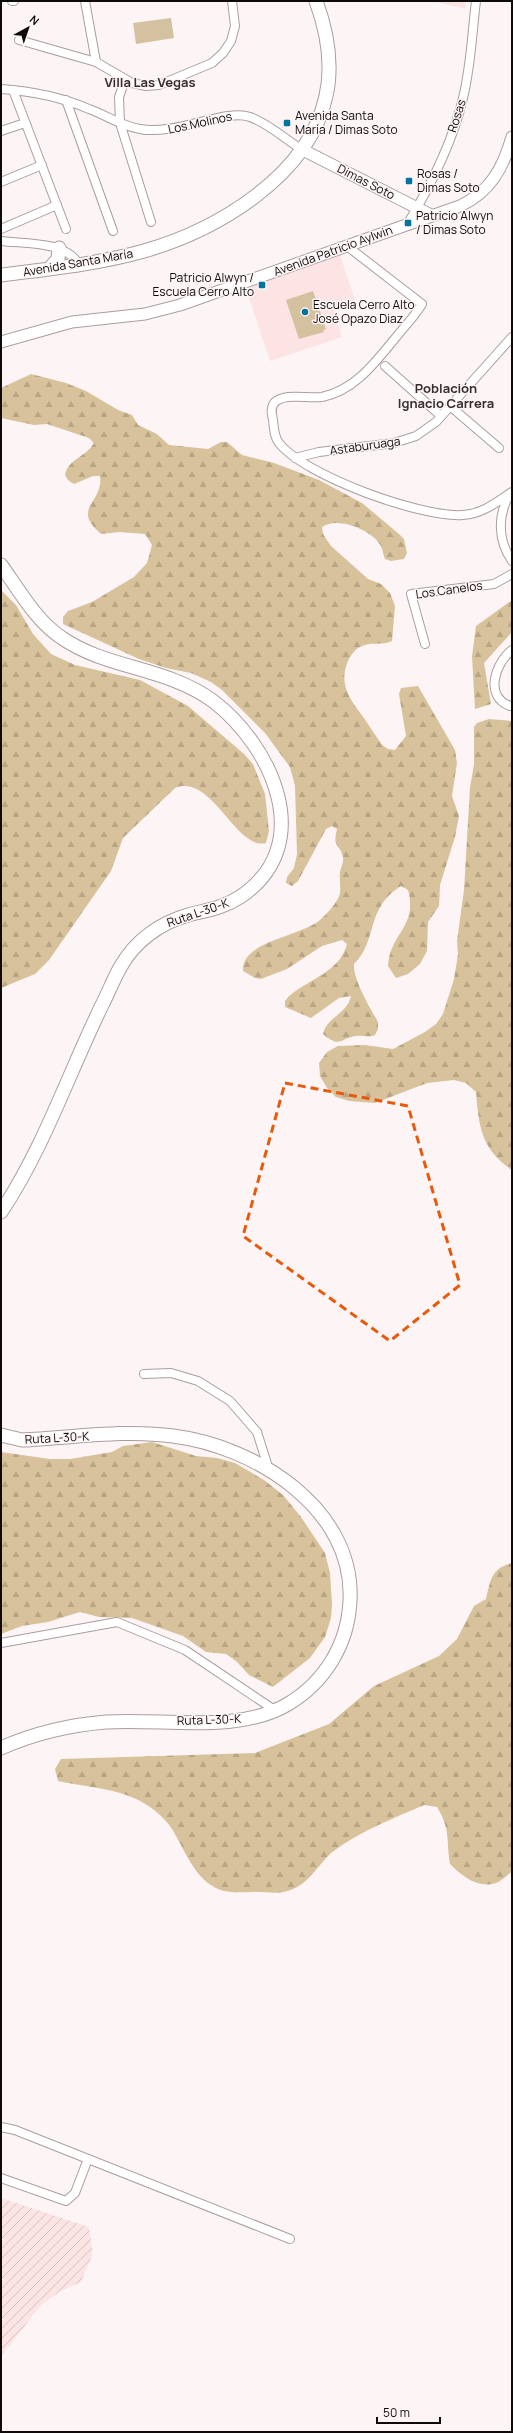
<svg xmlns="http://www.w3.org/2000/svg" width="513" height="2433" viewBox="0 0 513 2433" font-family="Manrope,sans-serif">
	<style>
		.built { fill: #fbe4e3 }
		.industrial { fill: url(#industrial-furrows) }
		.forest { fill: url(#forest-firs) }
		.pitch { fill: #d4c19f }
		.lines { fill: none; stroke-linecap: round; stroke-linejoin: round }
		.street-casing { stroke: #aa9e9d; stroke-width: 10 }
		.secondary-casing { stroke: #aa9e9d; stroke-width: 13 }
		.primary-casing { stroke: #aa9e9d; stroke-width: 15 }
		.street { stroke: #fff; stroke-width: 8 }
		.secondary { stroke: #fff; stroke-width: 11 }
		.primary { stroke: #fff; stroke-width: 13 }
		.marked { fill: none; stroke: #e8590c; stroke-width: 3; stroke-dasharray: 8 5; stroke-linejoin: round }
		.poi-dot { fill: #00749e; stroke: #fdf5f5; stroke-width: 1.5 }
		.labels { text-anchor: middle; stroke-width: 3; stroke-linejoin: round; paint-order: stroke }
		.poi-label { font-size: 12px; fill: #0e0a0a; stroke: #fdf5f5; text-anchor: start }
		.street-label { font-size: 12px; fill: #0e0a0a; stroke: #fdf5f5 }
		.neighbourhood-label { font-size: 13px; font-weight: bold; fill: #372d2d; stroke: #fdf5f5 }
	</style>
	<defs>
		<pattern id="industrial-furrows" width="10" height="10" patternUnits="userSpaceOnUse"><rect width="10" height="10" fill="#fbe4e3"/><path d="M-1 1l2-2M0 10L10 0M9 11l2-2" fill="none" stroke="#d6c2c1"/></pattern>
		<pattern id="forest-firs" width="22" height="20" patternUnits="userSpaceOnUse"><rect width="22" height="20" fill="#d7c29b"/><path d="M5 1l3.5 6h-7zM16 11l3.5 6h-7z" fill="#b7a584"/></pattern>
	</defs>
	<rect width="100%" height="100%" fill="#fdf5f5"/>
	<g class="built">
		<path d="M433,1H466L465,9Z"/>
		<path d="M340,255L356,303L333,311L342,337L270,361L245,286Z"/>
	</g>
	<path class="industrial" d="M1,2198L89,2227L93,2254L81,2282L59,2292L40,2306L1,2357Z"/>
	<g class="forest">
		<path d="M31,374L66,383L86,391L118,410L132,415L138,425L157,434L169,445L208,449L221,442H227L242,455L274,463L319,480L362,503L399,534L404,539L407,553L404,559L391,561L385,559C383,555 383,550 381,546C372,530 338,516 322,527L323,534L331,546L368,579L381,584L390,593L395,606L392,641C382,646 371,641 360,647C354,650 351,655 348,661C336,689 356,705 370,727C374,733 378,739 382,745L388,749L395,750L406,736L399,694L401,688L418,686L455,750L457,763L452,796L459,816L455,837L440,885L439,906L428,922L427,951L420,964L408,974L396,978L388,966C390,933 418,927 408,890L401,886C365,908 378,941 354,964C353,980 370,1007 378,1022V1029L375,1035C368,1038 363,1035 356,1036C341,1038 340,1049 323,1034C327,1017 348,1013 351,996L339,998L311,1018L285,1007V1001L289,996C309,979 340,972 347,944L342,940L322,946L287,969L261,979L255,978L243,971C241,941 300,937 320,920C326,914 338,903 340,893C341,886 339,879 340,872C341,867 344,862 343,857C340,843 332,849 337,829L332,826L326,829L298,881L292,886L286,883L287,877L294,868L297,854L295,786L290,767L265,733L222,690L211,682L191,673L166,668L139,659L63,624V617L68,611L92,602L134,577L147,563L152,545L145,534L120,532L101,534C70,508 104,503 100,476H93L74,484L68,480L65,475C68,459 86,457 94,443L89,438L47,424L34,425L1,418V388Z"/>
		<path d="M1,590L16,605L33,634L51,654L75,665L140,680L188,706L244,754L253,764L265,794L269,831L266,843C236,851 212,773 175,788L123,838L111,871L49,960L35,974L1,988Z"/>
		<path d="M512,600V632L484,663L491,704L475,709L472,656L476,626Z"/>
		<path d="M489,719L512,721V1170C481,1149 479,1127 476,1092L466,1083L454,1080L427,1083L375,1103L349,1101L336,1097L327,1088L320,1076L319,1063L327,1052L338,1046L365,1045L393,1049L425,1032L436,1024L443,1014L454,979L458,954L457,941L464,890L470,788L474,764V727L477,723Z"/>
		<path d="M152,1442L196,1456L217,1458L235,1463L264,1480L283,1495L301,1517L325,1553L330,1573L332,1604L331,1618L325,1637L310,1658L273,1687L249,1675L236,1661L226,1654L206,1652L183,1636L132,1618L99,1617L80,1612L48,1622L22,1626L1,1634V1452L50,1459H70L112,1452L123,1446Z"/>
		<path d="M512,1563V1872C506,1875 502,1881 496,1883C478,1889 462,1876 450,1864C446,1840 451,1830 437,1807L424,1805C394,1818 361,1831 335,1850C319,1862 312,1881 293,1889C278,1896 266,1891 252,1892C242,1892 234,1893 224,1891C198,1884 188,1857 176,1836C171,1825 160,1814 150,1807C124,1788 88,1788 58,1781L55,1769L61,1759L255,1753L329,1724L374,1686L439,1656L457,1639L474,1606L486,1599C491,1579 491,1569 512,1563Z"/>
	</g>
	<g class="pitch">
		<path d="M171,18L174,38L136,44L133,23Z"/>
		<path d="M313,291L326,329L323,330L324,332L299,339L286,300Z"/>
	</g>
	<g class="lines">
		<g class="street-casing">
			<g id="street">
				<path d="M12,1H14"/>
				<path d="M85,1L96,62"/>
				<path d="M19,40L96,62L132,83L146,86L159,85L212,63L223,53L231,41L235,26L232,1"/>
				<path d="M125,80L119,97L120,123L151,222"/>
				<path d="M1,89C31,91 61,97 89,109C106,115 121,126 140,129C175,136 226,108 250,117C268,123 285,139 301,149"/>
				<path d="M13,90L66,229"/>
				<path d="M66,100L113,231"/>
				<path d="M1,131L25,123"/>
				<path d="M1,182L42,165"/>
				<path d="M408,223C431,185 453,141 463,98C471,66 472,33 476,1"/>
				<path d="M1,229L57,205"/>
				<path d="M1,241C25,244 64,241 78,263"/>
				<path d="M347,246L422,304C415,316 405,326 397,336C376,361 356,390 322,397C307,399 285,392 274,403C270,409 272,414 273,420C274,428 274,437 279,443C305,476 422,518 463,515C482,514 497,502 512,492"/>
				<path d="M385,366L441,416"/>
				<path d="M450,406L499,448"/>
				<path d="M295,458L319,452L394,443L416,436L436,422L512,337"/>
				<path d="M510,494C497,515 498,541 512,561"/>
				<path d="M425,644L411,594L494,584L512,574"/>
				<path d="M512,650C495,663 484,697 510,706L512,705"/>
				<path d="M144,1374L171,1373L198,1381L230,1401L257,1432L269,1470"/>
				<path d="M1,1643L117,1622L185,1650L276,1711"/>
				<path d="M1,2127L15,2130L290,2239"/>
				<path d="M1,2178L66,2201L75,2193L88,2159"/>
			</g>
		</g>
		<g class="secondary-casing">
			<g id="secondary">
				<path d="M301,149L431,215"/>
				<path d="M1,342L72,322L145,314L180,305L460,206C491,191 503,168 512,137"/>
			</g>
		</g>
		<g class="primary-casing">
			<g id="primary">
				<path d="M50,268L58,259L59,248"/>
				<path d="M1,275C49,269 98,264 144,251C217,230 309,176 326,96C333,65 327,31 316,1"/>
				<path d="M1,565C19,590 36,621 62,638C107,669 167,667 213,701C272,746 318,845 240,897C223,908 207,910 188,915C160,923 135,941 121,966C114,978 109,991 103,1003C69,1072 44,1148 1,1212"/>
				<path d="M1,1435L22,1440C71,1438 124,1429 173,1436C254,1446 355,1508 350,1601C348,1644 325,1682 288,1704C239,1734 162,1718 106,1722C69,1725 35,1733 1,1748"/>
			</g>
		</g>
		<use href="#street" class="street"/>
		<use href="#secondary" class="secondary"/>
		<use href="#primary" class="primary"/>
	</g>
	<path class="marked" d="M285,1083L408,1106L460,1285L390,1341L243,1236Z"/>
	<g class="poi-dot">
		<rect x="283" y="119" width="8" height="8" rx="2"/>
		<rect x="405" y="177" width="8" height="8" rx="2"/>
		<rect x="404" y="219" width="8" height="8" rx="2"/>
		<rect x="258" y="281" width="8" height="8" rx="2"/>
		<circle cx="305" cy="312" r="4"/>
	</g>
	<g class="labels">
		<g class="poi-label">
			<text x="295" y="120">Avenida Santa<tspan x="295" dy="14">María / Dimas Soto</tspan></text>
			<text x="417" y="178">Rosas /<tspan x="417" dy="14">Dimas Soto</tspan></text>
			<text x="416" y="220">Patricio Alwyn<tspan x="416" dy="14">/ Dimas Soto</tspan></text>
			<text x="254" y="282" text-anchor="end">Patricio Alwyn /<tspan x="254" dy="14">Escuela Cerro Alto</tspan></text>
			<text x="313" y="309">Escuela Cerro Alto<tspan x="313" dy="14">José Opazo Diaz</tspan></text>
		</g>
		<g class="street-label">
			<text transform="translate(457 116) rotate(-72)" y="4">Rosas</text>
			<text transform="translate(200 123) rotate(-12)" y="4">Los Molinos</text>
			<text transform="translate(366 182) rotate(27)" y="4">Dimas Soto</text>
			<text transform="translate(333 251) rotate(-20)" y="4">Avenida Patricio Aylwin</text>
			<text transform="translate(78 263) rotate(-10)" y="4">Avenida Santa María</text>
			<text transform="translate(365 446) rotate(-8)" y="4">Astaburuaga</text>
			<text transform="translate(449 590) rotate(-8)" y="4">Los Canelos</text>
			<text transform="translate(198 913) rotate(-19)" y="4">Ruta L-30-K</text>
			<text transform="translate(57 1438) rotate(-3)" y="4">Ruta L-30-K</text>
			<text transform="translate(209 1720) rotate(-2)" y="4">Ruta L-30-K</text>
		</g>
		<g class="neighbourhood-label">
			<text x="150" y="87">Villa Las Vegas</text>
			<text x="446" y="393">Población<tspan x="446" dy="15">Ignacio Carrera</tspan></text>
		</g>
	</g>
	<rect width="513" height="2433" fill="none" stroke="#0e0a0a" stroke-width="4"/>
	<g transform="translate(28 28) rotate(40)" stroke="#fdf5f5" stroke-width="3" paint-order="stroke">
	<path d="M0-3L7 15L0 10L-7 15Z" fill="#0e0a0a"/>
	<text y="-6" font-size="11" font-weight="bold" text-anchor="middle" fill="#0e0a0a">N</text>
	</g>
	<path d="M377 2417v6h63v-6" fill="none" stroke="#0e0a0a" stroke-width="2"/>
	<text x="383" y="2417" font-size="12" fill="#0e0a0a" stroke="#fdf5f5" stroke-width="3" paint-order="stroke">50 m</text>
</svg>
